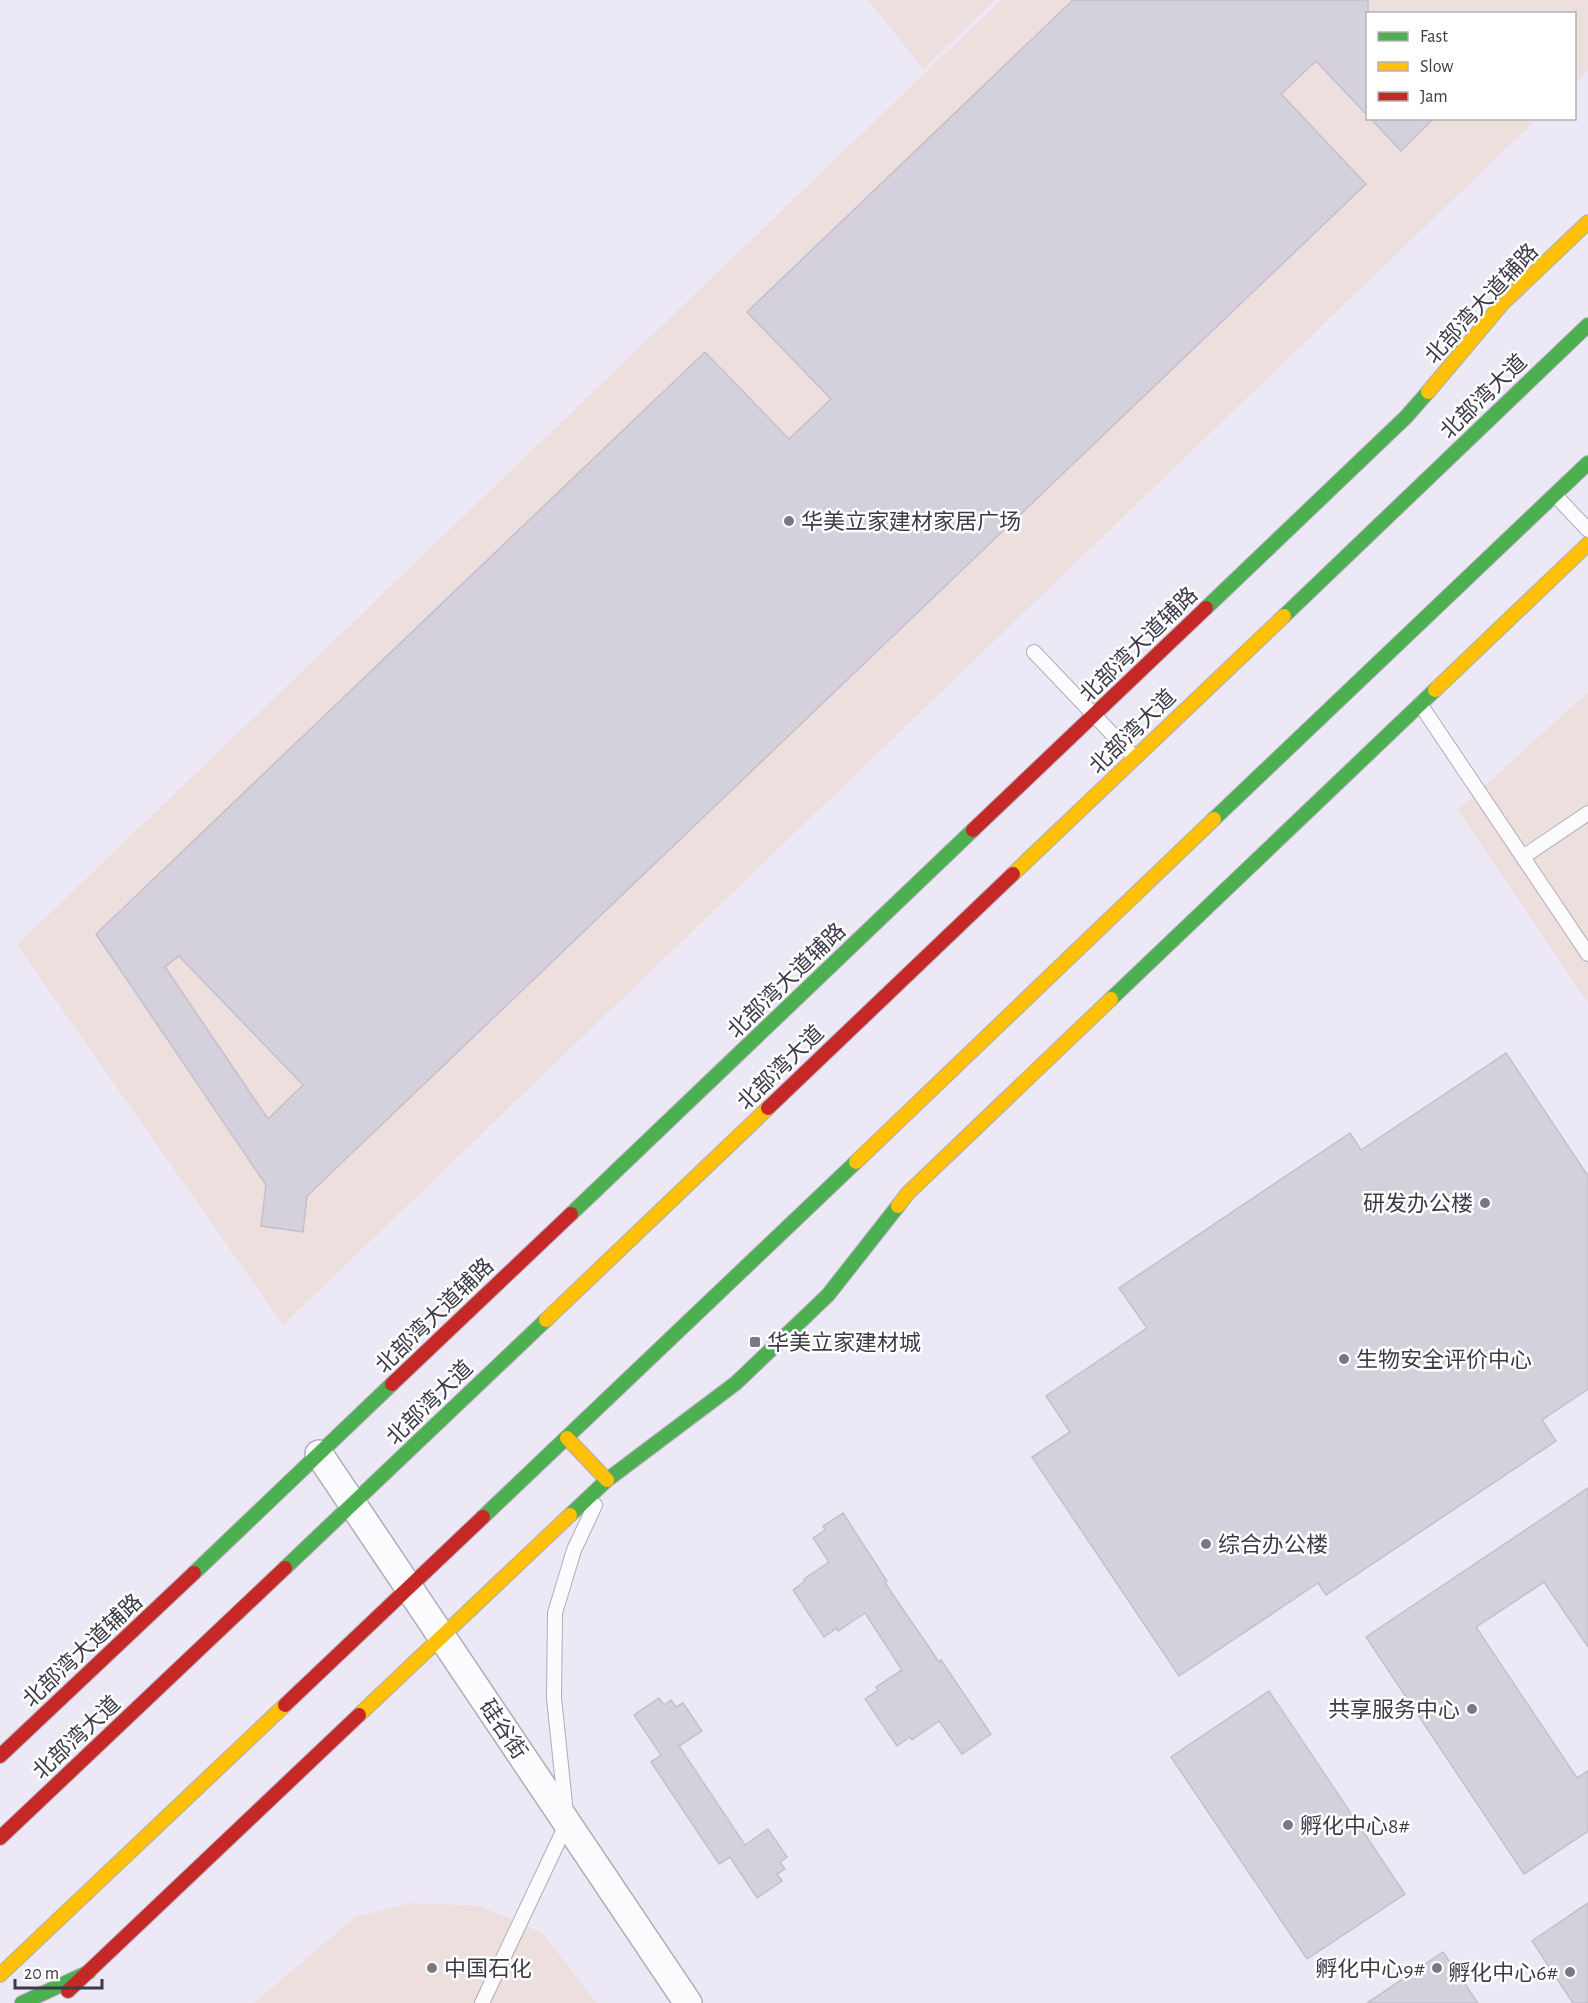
<svg xmlns="http://www.w3.org/2000/svg" width="1588" height="2003" viewBox="0 0 1588 2003" font-family="'Alegreya Sans','Noto Sans SC',sans-serif">
	<style>
		.commercial { fill: #eedfdf }
		.building { fill: #d4d1dd; stroke: #c3bfcb; stroke-width: 1.5; fill-rule: evenodd }
		.lines { fill: none; stroke-linecap: round; stroke-linejoin: round }
		.lane-casing { stroke: #b0acb8; stroke-width: 16 }
		.street-casing { stroke: #b0acb8; stroke-width: 30 }
		.fast-casing { stroke: #b0acb8; stroke-width: 16 }
		.slow-casing { stroke: #b0acb8; stroke-width: 16 }
		.jam-casing { stroke: #b0acb8; stroke-width: 16 }
		.lane { stroke: #fcfcfe; stroke-width: 14 }
		.street { stroke: #fcfcfe; stroke-width: 27 }
		.fast { stroke: #4caf50; stroke-width: 14 }
		.slow { stroke: #ffc107; stroke-width: 14 }
		.jam { stroke: #c62828; stroke-width: 14 }
		.poi-dot { fill: #7b7885; stroke: #fff; stroke-width: 2 }
		.labels { text-anchor: middle; stroke-width: 5; stroke-linejoin: round; paint-order: stroke }
		.street-label { font-size: 22px; fill: #3e3b48; stroke: #fff }
		.poi-label { font-size: 22px; fill: #3e3b48; stroke: #fff; text-anchor: start }
	</style>
	<rect width="100%" height="100%" fill="#ece8f6"/>
	<g class="commercial">
		<path d="M868,0H995L923,69Z"/>
		<path d="M1001,0H1588V70L1575,83L1574,14H1368V118L1537,119L283,1325L17,945Z"/>
		<path d="M1588,692V1003L1458,810Z"/>
		<path d="M412,1903L481,1906L542,1933L597,2003H254L355,1917Z"/>
	</g>
	<g class="building">
		<path d="M1073,0H1368V116L1316,61L1281,94L1366,184L307,1196L303,1232L261,1226L266,1185L96,934L705,352L789,439L831,399L747,312ZM179,956L303,1085L268,1119L165,967Z"/>
		<path d="M1370,118H1434L1401,151Z"/>
		<path d="M1506,1053L1588,1176V1389L1542,1420L1556,1441L1326,1595L1318,1583L1179,1676L1032,1457L1070,1432L1046,1396L1147,1328L1119,1288L1350,1133L1361,1150Z"/>
		<path d="M1588,1488V1647L1544,1582L1476,1627L1577,1778L1588,1771V1831L1524,1874L1366,1637Z"/>
		<path d="M843,1513L887,1581L885,1583L939,1662L941,1660L991,1734L962,1754L939,1721L912,1740L910,1737L897,1746L865,1699L878,1690L876,1687L902,1670L865,1613L838,1631L837,1628L824,1637L793,1590L805,1581L804,1579L829,1562L813,1538L825,1530L823,1526Z"/>
		<path d="M1269,1691L1405,1894L1307,1959L1171,1757Z"/>
		<path d="M659,1698L664,1705L671,1700L676,1707L683,1703L702,1731L679,1746L745,1845L768,1829L787,1857L780,1862L785,1869L777,1874L782,1881L757,1898L730,1857L719,1864L651,1762L661,1755L634,1715Z"/>
		<path d="M1588,1903V2003H1573L1532,1941Z"/>
		<path d="M1443,1952L1478,2003H1367Z"/>
	</g>
	<g class="lines">
		<g class="lane-casing">
			<g id="lane">
				<path d="M1555,495L1588,530"/>
				<path d="M1034,652L1135,758"/>
				<path d="M1420,704L1588,954"/>
				<path d="M1523,857L1588,813"/>
				<path d="M482,2003L567,1823L554,1698L555,1613L574,1550L595,1505"/>
			</g>
		</g>
		<g class="street-casing">
			<path id="street" d="M319,1454L688,2003"/>
		</g>
		<g class="fast-casing">
			<g id="fast">
				<path d="M1206,608L1406,417L1428,392"/>
				<path d="M1284,616L1588,325"/>
				<path d="M1214,819L1588,463"/>
				<path d="M1111,999L1435,690"/>
				<path d="M571,1214L973,830"/>
				<path d="M570,1515L607,1480L736,1383L828,1295L898,1206"/>
				<path d="M483,1517L856,1162"/>
				<path d="M285,1568L546,1320"/>
				<path d="M194,1573L392,1384"/>
				<path d="M22,2003L89,1972"/>
			</g>
		</g>
		<g class="slow-casing">
			<g id="slow">
				<path d="M1428,392L1502,304L1588,222"/>
				<path d="M1435,690L1588,544"/>
				<path d="M1013,874L1284,616"/>
				<path d="M856,1162L1214,819"/>
				<path d="M898,1206L908,1193L1111,999"/>
				<path d="M546,1320L768,1108"/>
				<path d="M567,1438L607,1480"/>
				<path d="M359,1715L570,1515"/>
				<path d="M0,1975L285,1705"/>
			</g>
		</g>
		<g class="jam-casing">
			<g id="jam">
				<path d="M973,830L1206,608"/>
				<path d="M768,1108L1013,874"/>
				<path d="M392,1384L571,1214"/>
				<path d="M285,1705L483,1517"/>
				<path d="M0,1756L194,1573"/>
				<path d="M0,1838L285,1568"/>
				<path d="M68,1991L359,1715"/>
			</g>
		</g>
		<use href="#lane" class="lane"/>
		<use href="#street" class="street"/>
		<use href="#fast" class="fast"/>
		<use href="#slow" class="slow"/>
		<use href="#jam" class="jam"/>
	</g>
	<g class="poi-dot">
		<circle cx="789" cy="521" r="6"/>
		<circle cx="1485" cy="1203" r="6"/>
		<rect x="749" y="1336" width="12" height="12" rx="3"/>
		<circle cx="1344" cy="1359" r="6"/>
		<circle cx="1206" cy="1544" r="6"/>
		<circle cx="1472" cy="1709" r="6"/>
		<circle cx="1288" cy="1825" r="6"/>
		<circle cx="432" cy="1968" r="6"/>
		<circle cx="1437" cy="1968" r="6"/>
		<circle cx="1570" cy="1972" r="6"/>
	</g>
	<g class="labels">
		<g class="street-label">
			<text transform="translate(1481 303) rotate(-47)" y="8">北部湾大道辅路</text>
			<text transform="translate(1483 396) rotate(-44)" y="8">北部湾大道</text>
			<text transform="translate(1138 644) rotate(-44)" y="8">北部湾大道辅路</text>
			<text transform="translate(1132 731) rotate(-44)" y="8">北部湾大道</text>
			<text transform="translate(786 980) rotate(-44)" y="8">北部湾大道辅路</text>
			<text transform="translate(780 1067) rotate(-44)" y="8">北部湾大道</text>
			<text transform="translate(434 1315) rotate(-44)" y="8">北部湾大道辅路</text>
			<text transform="translate(429 1402) rotate(-44)" y="8">北部湾大道</text>
			<text transform="translate(82 1650) rotate(-43)" y="8">北部湾大道辅路</text>
			<text transform="translate(504 1729) rotate(56)" y="8">硅谷街</text>
			<text transform="translate(76 1737) rotate(-43)" y="8">北部湾大道</text>
		</g>
		<g class="poi-label">
			<text x="801" y="529">华美立家建材家居广场</text>
			<text x="1473" y="1211" text-anchor="end">研发办公楼</text>
			<text x="767" y="1350">华美立家建材城</text>
			<text x="1356" y="1367">生物安全评价中心</text>
			<text x="1218" y="1552">综合办公楼</text>
			<text x="1460" y="1717" text-anchor="end">共享服务中心</text>
			<text x="1300" y="1833">孵化中心8#</text>
			<text x="444" y="1976">中国石化</text>
			<text x="1425" y="1976" text-anchor="end">孵化中心9#</text>
			<text x="1558" y="1980" text-anchor="end">孵化中心6#</text>
		</g>
	</g>
	<rect x="1366" y="12" width="210" height="108" fill="#ffffff" stroke="#b2b1b6" stroke-width="1.5"/>
	<rect x="1378" y="32" width="30" height="9" fill="#4caf50" stroke="#b2b1b6" stroke-width="1.5"/>
	<text x="1420" y="42" font-size="18" fill="#3e3b48">Fast</text>
	<rect x="1378" y="62" width="30" height="9" fill="#ffc107" stroke="#b2b1b6" stroke-width="1.5"/>
	<text x="1420" y="72" font-size="18" fill="#3e3b48">Slow</text>
	<rect x="1378" y="92" width="30" height="9" fill="#c62828" stroke="#b2b1b6" stroke-width="1.5"/>
	<text x="1420" y="102" font-size="18" fill="#3e3b48">Jam</text>
	<path d="M15 1979v9h87v-9" fill="none" stroke="#3e3b48" stroke-width="3"/>
	<text x="24" y="1979" font-size="18" fill="#3e3b48" stroke="#ffffff" stroke-width="4.5" paint-order="stroke">20 m</text>
</svg>
